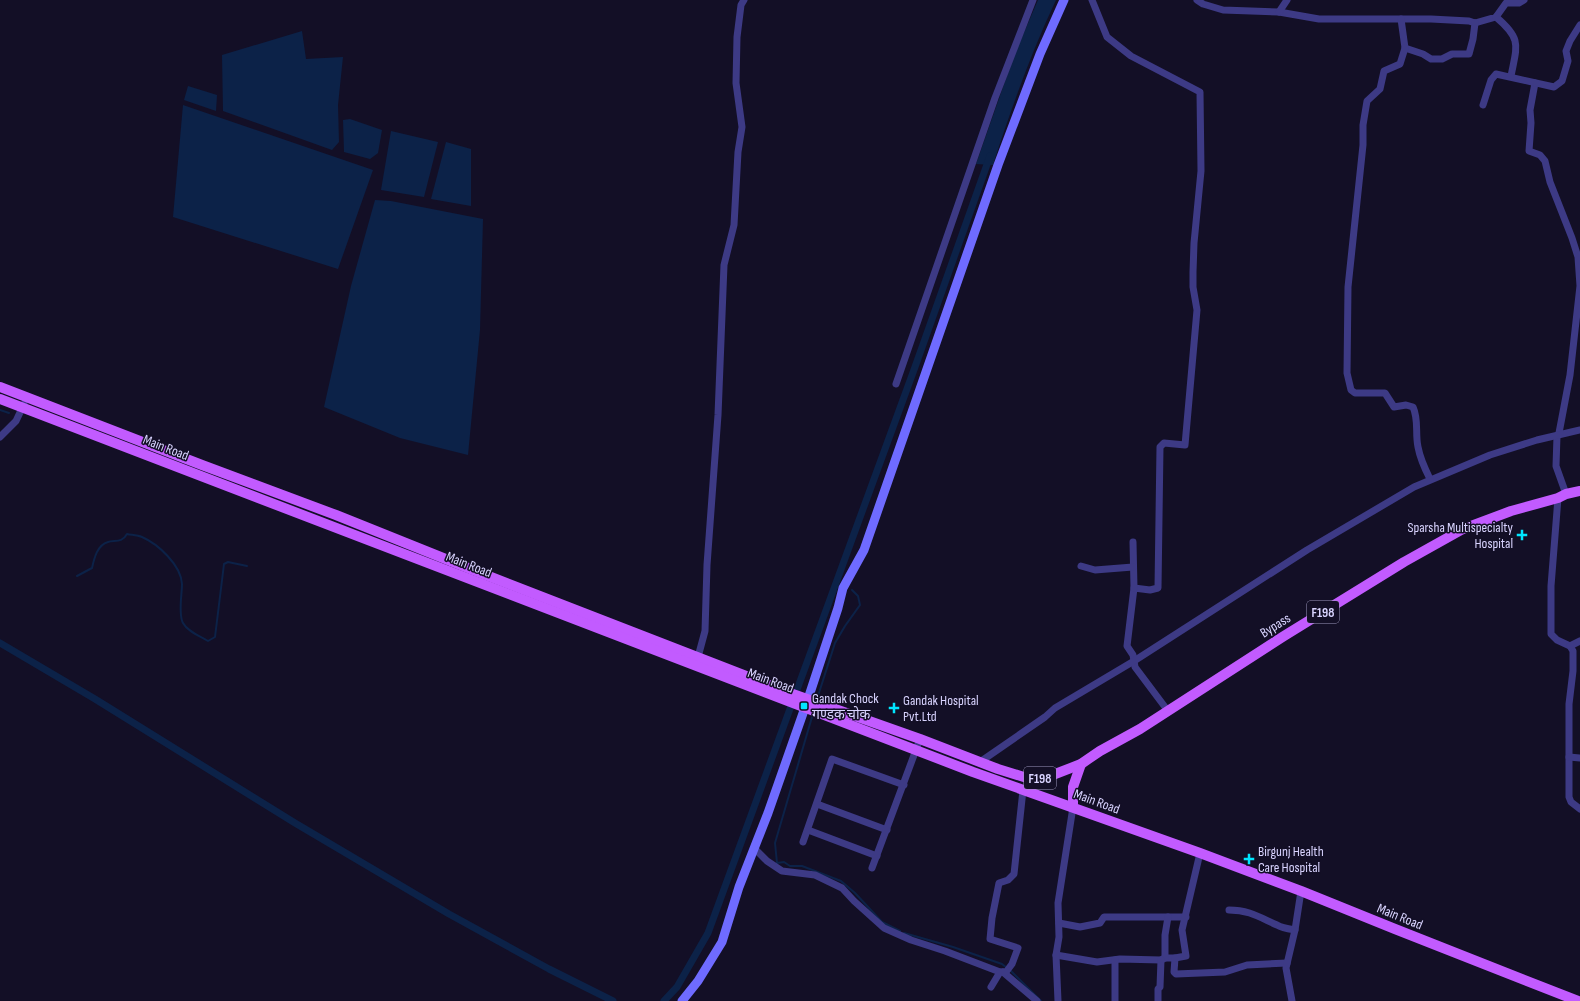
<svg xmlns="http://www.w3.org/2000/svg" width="1580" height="1001" viewBox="0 0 1580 1001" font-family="'Sofia Sans Condensed','Noto Sans Devanagari',sans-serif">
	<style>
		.water { fill: #0c2248 }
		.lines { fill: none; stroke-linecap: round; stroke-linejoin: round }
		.stream { stroke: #0c2248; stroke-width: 2 }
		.canal { stroke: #0c2248; stroke-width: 7 }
		.minor { stroke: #3d3a85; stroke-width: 7 }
		.secondary { stroke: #6f6bff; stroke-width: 9 }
		.primary { stroke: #c25bff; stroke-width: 10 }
		.poi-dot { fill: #00e5ff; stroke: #130f26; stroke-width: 1.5 }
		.labels { text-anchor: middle; stroke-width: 3; stroke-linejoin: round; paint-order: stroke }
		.shield { fill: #130f26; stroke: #9e99be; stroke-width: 1 }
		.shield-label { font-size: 13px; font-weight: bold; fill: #d9d4ff }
		.street-label { font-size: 14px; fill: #d9d4ff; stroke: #130f26 }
		.poi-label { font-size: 14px; fill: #d9d4ff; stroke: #130f26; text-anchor: start }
	</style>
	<rect width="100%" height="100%" fill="#130f26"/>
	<g class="water">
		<path d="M1038,0H1056C1031,53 1011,109 993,165L976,164L1015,53Z"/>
		<path d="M302,31L306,59L343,57L338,105L339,142L332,150L223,111L222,55Z"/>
		<path d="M188,86L217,95L216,111L184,100Z"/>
		<path d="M183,105L373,170L338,269L173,217Z"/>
		<path d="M350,119L382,130L378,153L370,159L344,152L343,120Z"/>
		<path d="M391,131L438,142L424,197L381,190Z"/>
		<path d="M446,142L471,149V206L431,199Z"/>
		<path d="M375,200L391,201L483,219L480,330L468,455L400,438L324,407L351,286Z"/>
	</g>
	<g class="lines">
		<g class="stream">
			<path d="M0,410L9,413"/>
			<path d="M77,576L92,568C94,559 97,545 108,542C115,540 122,543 127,534C131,535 137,535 142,537C158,544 181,565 182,584C182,594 178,614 183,623C188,632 200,636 208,641L215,637L224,564L228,562L247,566"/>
			<path d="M817,699L835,643L845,626L860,605L858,596L852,590"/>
			<path d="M812,717L775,843L777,863L784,862L790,866H802L841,881L855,893L882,922L900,931"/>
			<path d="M904,933L953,947L1002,964L1011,971L1041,1001"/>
		</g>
		<g class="canal">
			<path d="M0,643L95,699L295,823L449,914L549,969L613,1001"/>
			<path d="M664,1001L677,987L708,933L915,367L990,156"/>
		</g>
		<g class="minor">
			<path d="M1092,0L1107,37L1131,56L1200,92L1201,171L1194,243L1193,272V287L1197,310L1185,445L1164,443L1160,447L1158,588L1150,590L1134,588L1127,646L1133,655L1135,667L1168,711"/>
			<path d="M1197,0L1203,4L1223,10L1279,12L1319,19H1431L1469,21L1475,23L1496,17L1506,3H1519L1524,0"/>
			<path d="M1279,12L1287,0"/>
			<path d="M1496,17C1522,39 1517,45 1511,76"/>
			<path d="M1401,19L1405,48L1423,54L1431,59H1442L1452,54H1469L1473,39L1475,23"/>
			<path d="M1405,48L1400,64L1384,71L1380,89L1367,101L1363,125V145L1348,287L1347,373L1351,390L1355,393H1385L1394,407L1406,405L1413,407C1419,420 1415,433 1418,447C1420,458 1425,469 1430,479"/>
			<path d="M1535,83L1530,110L1531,123L1529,151L1540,155L1545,161L1550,182L1572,238L1578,257L1580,286L1570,375L1559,433L1557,436L1556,466L1566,494"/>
			<path d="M1483,105L1491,80L1496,74L1554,87L1562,81L1568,61L1566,51L1570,41L1580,25"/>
			<path d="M896,384L995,98L1033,0"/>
			<path d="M0,437L16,421L24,404"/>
			<path d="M1558,498L1551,586V634L1557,640L1570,646L1573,651V671L1569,704V797L1571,802L1580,809"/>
			<path d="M1133,542L1134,588"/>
			<path d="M1081,566L1095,570L1133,567"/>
			<path d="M1570,646L1580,641"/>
			<path d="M698,657L705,631L707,565L718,415L724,265L734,225L738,152L742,127L736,83L737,37L741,5L744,0"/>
			<path d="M1569,757L1580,758"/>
			<path d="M980,762L1045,717L1055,708L1134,661L1307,550L1414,487L1490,455L1537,440L1580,430"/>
			<path d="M817,804L887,830"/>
			<path d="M808,830L877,856"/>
			<path d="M803,842L832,759L904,785"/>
			<path d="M754,848L767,861L782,871L815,875L842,888L854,901L884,928L911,940L945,951L1000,972"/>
			<path d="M872,868L920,739"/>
			<path d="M1229,910C1249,910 1259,917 1277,925C1282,928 1289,929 1295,930"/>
			<path d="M1059,923L1080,927L1100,923L1104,917H1186"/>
			<path d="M1056,955L1097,962L1120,959L1161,960L1165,958H1175L1174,972L1176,974L1225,972L1247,965L1287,963"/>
			<path d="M1165,958V935L1168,917"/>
			<path d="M1175,958L1186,956L1182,930L1200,853"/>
			<path d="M1003,972L1037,1001"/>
			<path d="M991,987L1000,972H1006L1012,964L1018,948L990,939L992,918L999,883L1008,880L1014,874L1023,790"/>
			<path d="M1058,1001L1056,955L1059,937L1058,903L1073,807"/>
			<path d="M1115,1001V960"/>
			<path d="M1158,1001V989L1160,987L1161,960"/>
			<path d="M1292,1001L1286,968L1295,930L1301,891"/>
		</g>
		<path class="secondary" d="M682,1001L698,981L722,942L739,887L768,813L808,699L838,608L843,588L864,550L998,165L1040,54L1064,0"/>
		<g class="primary">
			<path d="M0,387L202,465L336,515L473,570L790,693L920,739L998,769L1027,778H1039L1050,776L1081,764L1100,751L1140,729L1284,636L1404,562L1463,529L1511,511L1558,498L1566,494L1580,491"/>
			<path d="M0,399L973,772L1200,853L1301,891L1395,929L1578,1001"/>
			<path d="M1073,807V787L1081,764"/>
		</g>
	</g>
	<g class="poi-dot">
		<path d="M1520 529h4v4h4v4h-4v4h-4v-4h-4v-4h4z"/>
		<rect x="800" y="702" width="8" height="8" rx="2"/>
		<path d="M892 702h4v4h4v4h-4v4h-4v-4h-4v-4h4z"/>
		<path d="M1247 853h4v4h4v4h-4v4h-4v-4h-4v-4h4z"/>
	</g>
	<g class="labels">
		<g class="shield">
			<rect x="1307" y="601" width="32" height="22" rx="3"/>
			<rect x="1024" y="767" width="32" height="22" rx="3"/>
		</g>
		<g class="shield-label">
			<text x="1323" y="617">F198</text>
			<text x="1040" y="783">F198</text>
		</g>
		<g class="street-label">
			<text transform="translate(166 447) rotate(21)" y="5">Main Road</text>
			<text transform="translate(469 564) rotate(21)" y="5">Main Road</text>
			<text transform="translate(1275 625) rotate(-32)" y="5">Bypass</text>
			<text transform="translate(771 680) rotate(20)" y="5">Main Road</text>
			<text transform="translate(1097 801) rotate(20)" y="5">Main Road</text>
			<text transform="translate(1400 916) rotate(22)" y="5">Main Road</text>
		</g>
		<g class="poi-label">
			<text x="1513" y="532" text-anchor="end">Sparsha Multispecialty<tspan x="1513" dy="16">Hospital</tspan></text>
			<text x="812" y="703">Gandak Chock<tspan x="812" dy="16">गण्डक चोक</tspan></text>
			<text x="903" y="705">Gandak Hospital<tspan x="903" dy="16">Pvt.Ltd</tspan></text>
			<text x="1258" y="856">Birgunj Health<tspan x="1258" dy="16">Care Hospital</tspan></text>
		</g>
	</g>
</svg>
